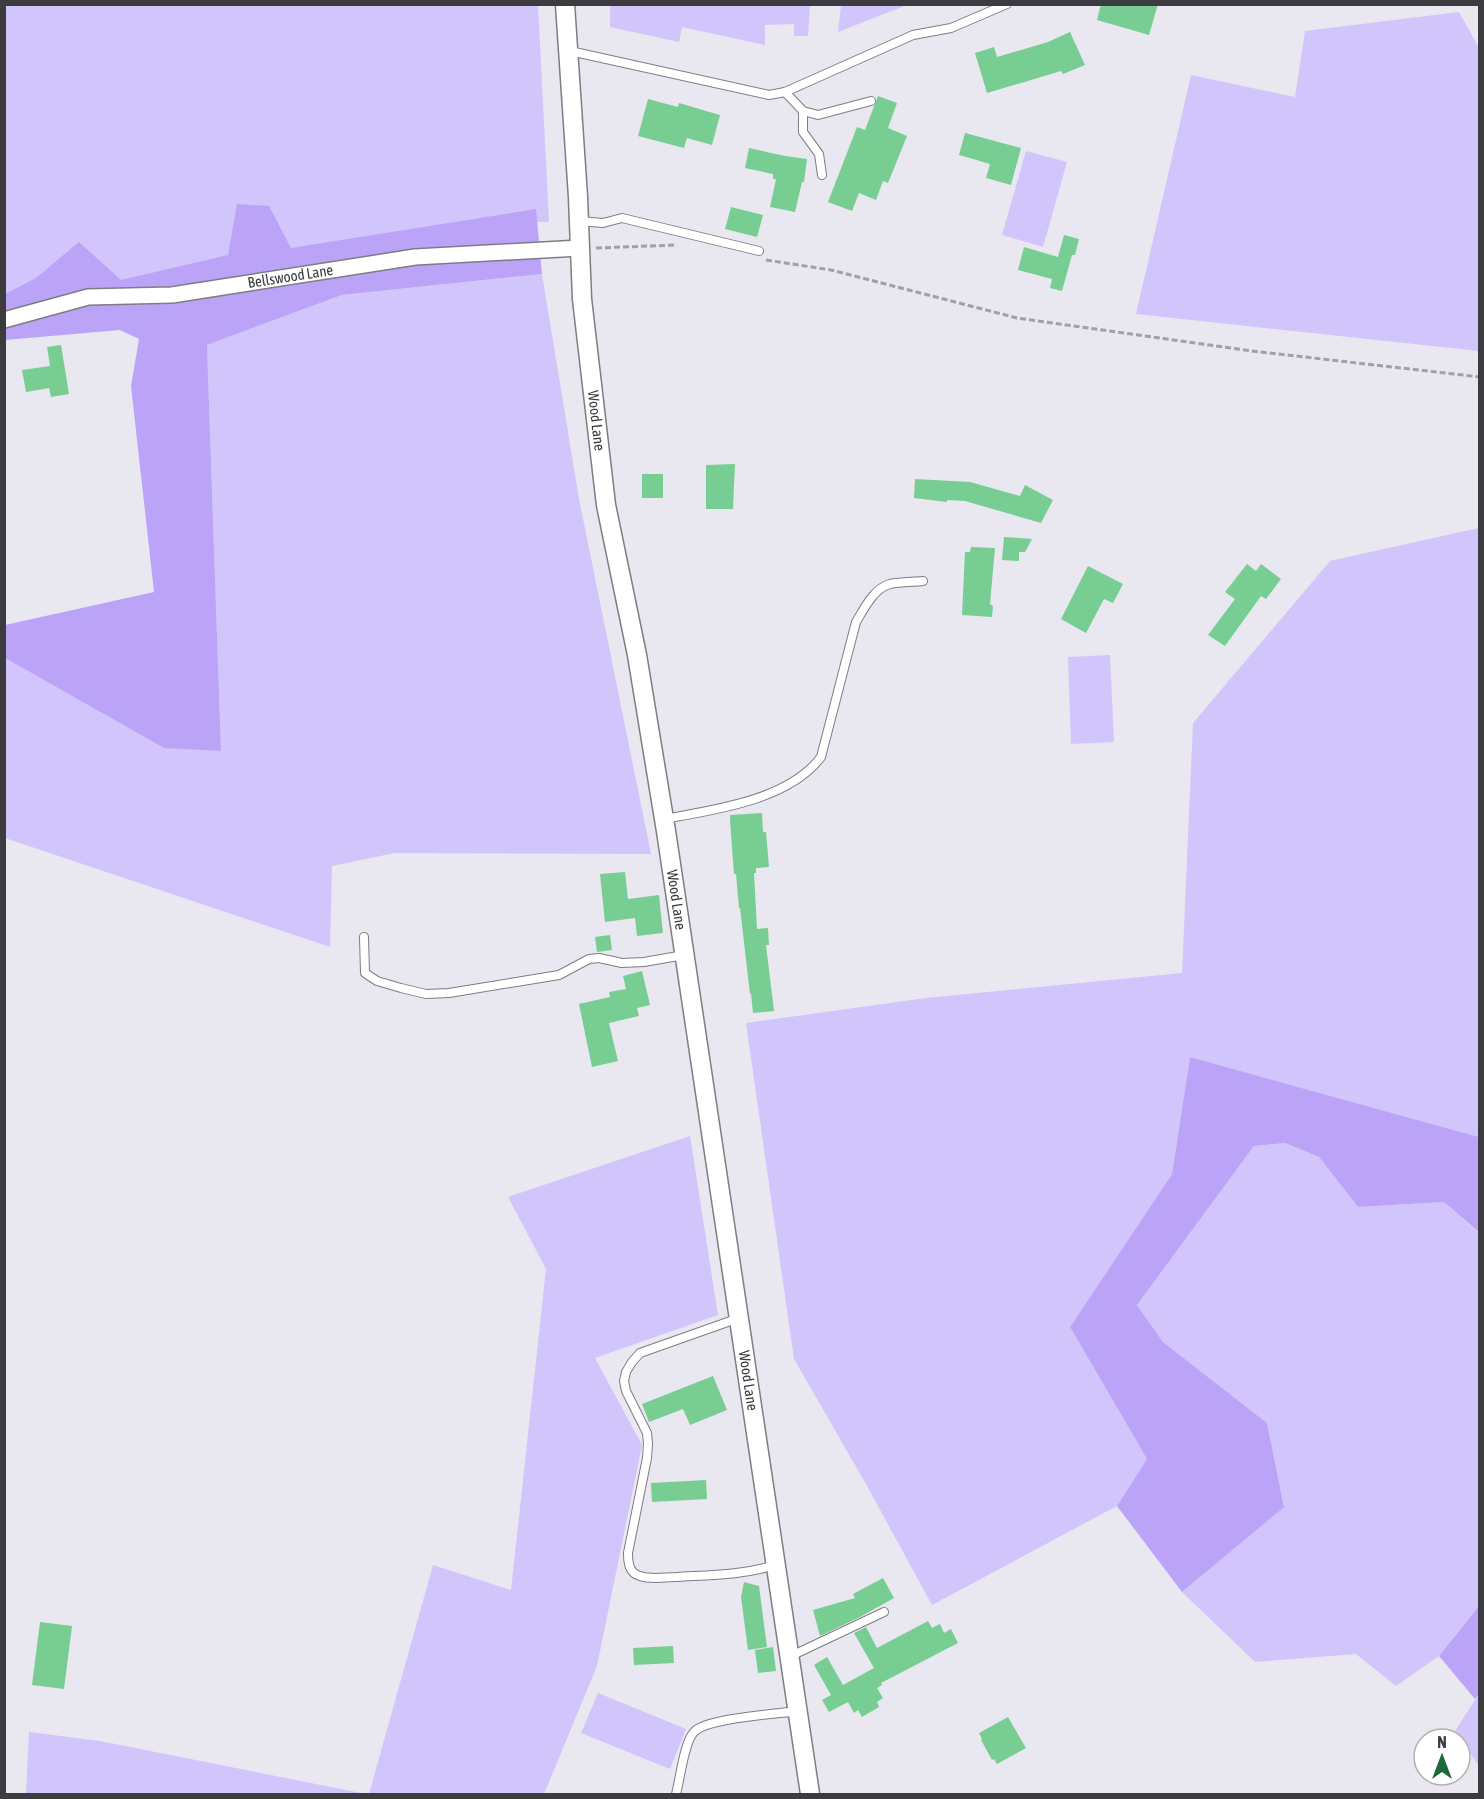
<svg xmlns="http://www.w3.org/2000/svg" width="1484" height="1799" viewBox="0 0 1484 1799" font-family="'Asap Condensed',sans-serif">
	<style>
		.green { fill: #d2c5fc }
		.forest { fill: #bba4f8 }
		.building { fill: #78ce92 }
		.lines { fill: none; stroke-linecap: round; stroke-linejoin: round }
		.service-casing { stroke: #7e7c84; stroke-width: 10 }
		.minor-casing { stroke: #7e7c84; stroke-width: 18 }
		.tertiary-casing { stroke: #7e7c84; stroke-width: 21 }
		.path { stroke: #a2a0a7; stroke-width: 3; stroke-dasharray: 6 3; stroke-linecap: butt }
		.service { stroke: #fff; stroke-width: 8 }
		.minor { stroke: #fff; stroke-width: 15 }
		.tertiary { stroke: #fff; stroke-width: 18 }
		.labels { text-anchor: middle; stroke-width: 6; stroke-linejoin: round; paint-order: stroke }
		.street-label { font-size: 15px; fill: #3c3b3f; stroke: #fff }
	</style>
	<rect width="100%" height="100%" fill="#e9e7f0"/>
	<g class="green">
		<path d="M5,5H538L549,222H537L5,307Z"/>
		<path d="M610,5H810L808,36H794V24L765,25V45L682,27L679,42L610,27Z"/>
		<path d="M841,5V4L907,5L838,32Z"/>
		<path d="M1459,12L1479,48V351L1136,314L1191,75L1295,97L1305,31Z"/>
		<path d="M1026,151L1067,162L1043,247L1002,235Z"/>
		<path d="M542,274L579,499L651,854L395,853L332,866L330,947L5,838V658L163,747L221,751L207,345L342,295Z"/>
		<path d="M1479,528V1137L1190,1057L1172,1174L1070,1327L1147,1459L1117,1506L932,1605L866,1484L794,1359L746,1023L926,998L1182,973L1193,723L1330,561Z"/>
		<path d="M1110,655L1114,742L1071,744L1068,657Z"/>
		<path d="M690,1136L718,1315L595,1358L642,1445L597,1666L544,1794H369L433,1565L511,1590L546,1269L508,1197Z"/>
		<path d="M1285,1143L1319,1157L1358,1207L1444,1202L1479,1233V1606L1439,1656L1396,1686L1356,1654L1255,1662L1182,1592L1284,1506L1267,1423L1163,1342L1137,1305L1254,1146Z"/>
		<path d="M598,1693L686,1729L670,1769L581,1733Z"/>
		<path d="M1479,1694V1766L1455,1731Z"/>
		<path d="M29,1732L100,1741L366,1794H26Z"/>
	</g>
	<g class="forest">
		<path d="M237,204L269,206L291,248L536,209L542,274L342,295L207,345L221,751L164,748L5,658V625L154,592L131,386L139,339L120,330L5,340V294L36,278L79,242L121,280L228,255Z"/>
		<path d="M1190,1057L1479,1137L1480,1233L1444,1202L1358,1207L1319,1157L1285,1143L1254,1146L1137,1305L1163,1342L1267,1423L1284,1507L1182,1592L1117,1506L1147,1459L1070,1327L1172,1174Z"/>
		<path d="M1479,1606V1694L1475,1699L1439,1656Z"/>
	</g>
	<g class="building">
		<path d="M1101,4H1158L1149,35L1097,20Z"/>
		<path d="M1070,32L1085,65L1063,74L1061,71L987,93L975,53L994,47L997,57L1048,42Z"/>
		<path d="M878,96L897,103L888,128L907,136L888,183L883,181L876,200L859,193L852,211L828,202L857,127L865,130Z"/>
		<path d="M648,99L678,107L679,103L720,115L712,145L687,138L684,148L638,136Z"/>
		<path d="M965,133L1021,148L1011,185L986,178L990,164L959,155Z"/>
		<path d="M749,148L785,156L807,159L804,182H802L795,212L770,207L776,179H773V174L745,168Z"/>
		<path d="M731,207L763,215L757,237L725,229Z"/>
		<path d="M1064,235L1079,239L1075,255H1072L1062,291L1050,288L1052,279L1018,270L1024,247L1058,257Z"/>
		<path d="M61,345L69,394L51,397L49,388L26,392L22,370L50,366L47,347Z"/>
		<path d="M735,464L733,509H706V465Z"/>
		<rect x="642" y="474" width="21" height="24"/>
		<path d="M915,479L970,482L1020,496L1025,485L1053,500L1041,523L965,501L947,500V502L914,498Z"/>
		<path d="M1004,537L1032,539L1025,552H1019V561L1002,560Z"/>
		<path d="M971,547L995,548L990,604L993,606L992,617L962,615L965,552H970Z"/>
		<path d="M1247,564L1256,571L1261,564L1281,579L1266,599L1261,596L1225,646L1208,635L1235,599L1225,592Z"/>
		<path d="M1088,566L1123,584L1113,603L1104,599L1086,633L1061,619Z"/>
		<path d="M762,813L763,832H766L769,867L756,868V873H754L757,929L768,928L769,945H766L774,1011L753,1013L751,994H750L740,908H739L736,874H734L730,820V815Z"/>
		<path d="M625,872L628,899L659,895L663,933L637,936L635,918L605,922L600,874Z"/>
		<path d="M610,935L612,950L597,952L595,937Z"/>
		<path d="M642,971L650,1005L637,1008L639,1016L609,1023L618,1061L592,1067L579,1004L610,997L609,992L626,989L623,976Z"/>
		<path d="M713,1376L727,1410L690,1425L683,1409L649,1422L642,1404Z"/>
		<path d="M706,1480L707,1499L652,1502L651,1483Z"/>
		<path d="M883,1578L894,1598L860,1617L820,1636L813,1610L855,1598L853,1594Z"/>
		<path d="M744,1582L759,1586L767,1647L748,1650L741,1597Z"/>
		<path d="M928,1621L932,1628L940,1624L944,1633L951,1629L958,1643L881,1683L882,1685L877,1688L883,1698L877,1702L879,1707L862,1717L858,1710L854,1713L848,1702L829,1712L822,1700L831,1695L814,1665L827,1657L843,1685L874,1668L854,1633L866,1627L877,1648Z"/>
		<path d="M40,1622L72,1626L64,1689L32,1685Z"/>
		<path d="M673,1646L674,1663L634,1665L633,1648Z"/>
		<path d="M773,1647L776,1671L758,1673L755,1650Z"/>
		<path d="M1008,1717L1026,1748L997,1764L994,1759L992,1760L981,1740L982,1739L979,1733Z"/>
	</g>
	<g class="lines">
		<g class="service-casing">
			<g id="service">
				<path d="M570,51L769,95L785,92L913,35L951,28L1007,4"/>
				<path d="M785,92L803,111L818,115L871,101"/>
				<path d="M803,111V132L819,154L822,175"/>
				<path d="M580,221L603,223L622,218L759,251"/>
				<path d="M664,819C714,810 789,800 821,757L856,622C864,609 874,588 890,584C900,582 913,582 923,581"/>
				<path d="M364,937L365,973L377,981L401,988L426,994L449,993L559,975L589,959L599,958L622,963L644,962L684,955"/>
				<path d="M739,1318L640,1353L632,1362L626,1372L624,1381L626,1391L647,1433L648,1444L647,1458L628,1553C628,1563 629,1573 640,1576C651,1580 666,1577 677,1577C710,1575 743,1575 775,1565"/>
				<path d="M791,1656L884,1612"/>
				<path d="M676,1794C680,1780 684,1742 694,1732C706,1718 777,1714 798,1711"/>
			</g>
		</g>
		<g class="minor-casing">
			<g id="minor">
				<path id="s1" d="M4,320L88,297L172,295L415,257L580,248"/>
			</g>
		</g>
		<g class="tertiary-casing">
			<g id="tertiary">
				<path id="s2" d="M565,4L578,197L582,299L606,505L637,655L666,831L810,1794"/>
			</g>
		</g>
		<g class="path">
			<path d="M596,248L677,245"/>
			<path d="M766,260L831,270L1017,318L1252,351L1480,377"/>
		</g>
		<use href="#service" class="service"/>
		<use href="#minor" class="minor"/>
		<use href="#tertiary" class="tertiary"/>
	</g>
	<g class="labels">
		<g class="street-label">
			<text dy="5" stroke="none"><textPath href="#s1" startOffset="291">Bellswood Lane</textPath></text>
			<text dy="5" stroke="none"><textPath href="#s2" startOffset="418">Wood Lane</textPath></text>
			<text dy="5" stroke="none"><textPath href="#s2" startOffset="904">Wood Lane</textPath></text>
			<text dy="5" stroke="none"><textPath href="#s2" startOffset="1390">Wood Lane</textPath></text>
		</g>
	</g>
	<rect width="1484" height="1799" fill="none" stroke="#3c3b3f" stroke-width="12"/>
	<g transform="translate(1442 1757)"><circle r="28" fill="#ffffff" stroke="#b1b1b2" stroke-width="1.5"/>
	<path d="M0-4.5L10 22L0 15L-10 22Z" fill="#1a6a3a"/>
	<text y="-9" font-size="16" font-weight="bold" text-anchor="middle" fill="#3c3b3f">N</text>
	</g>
</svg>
